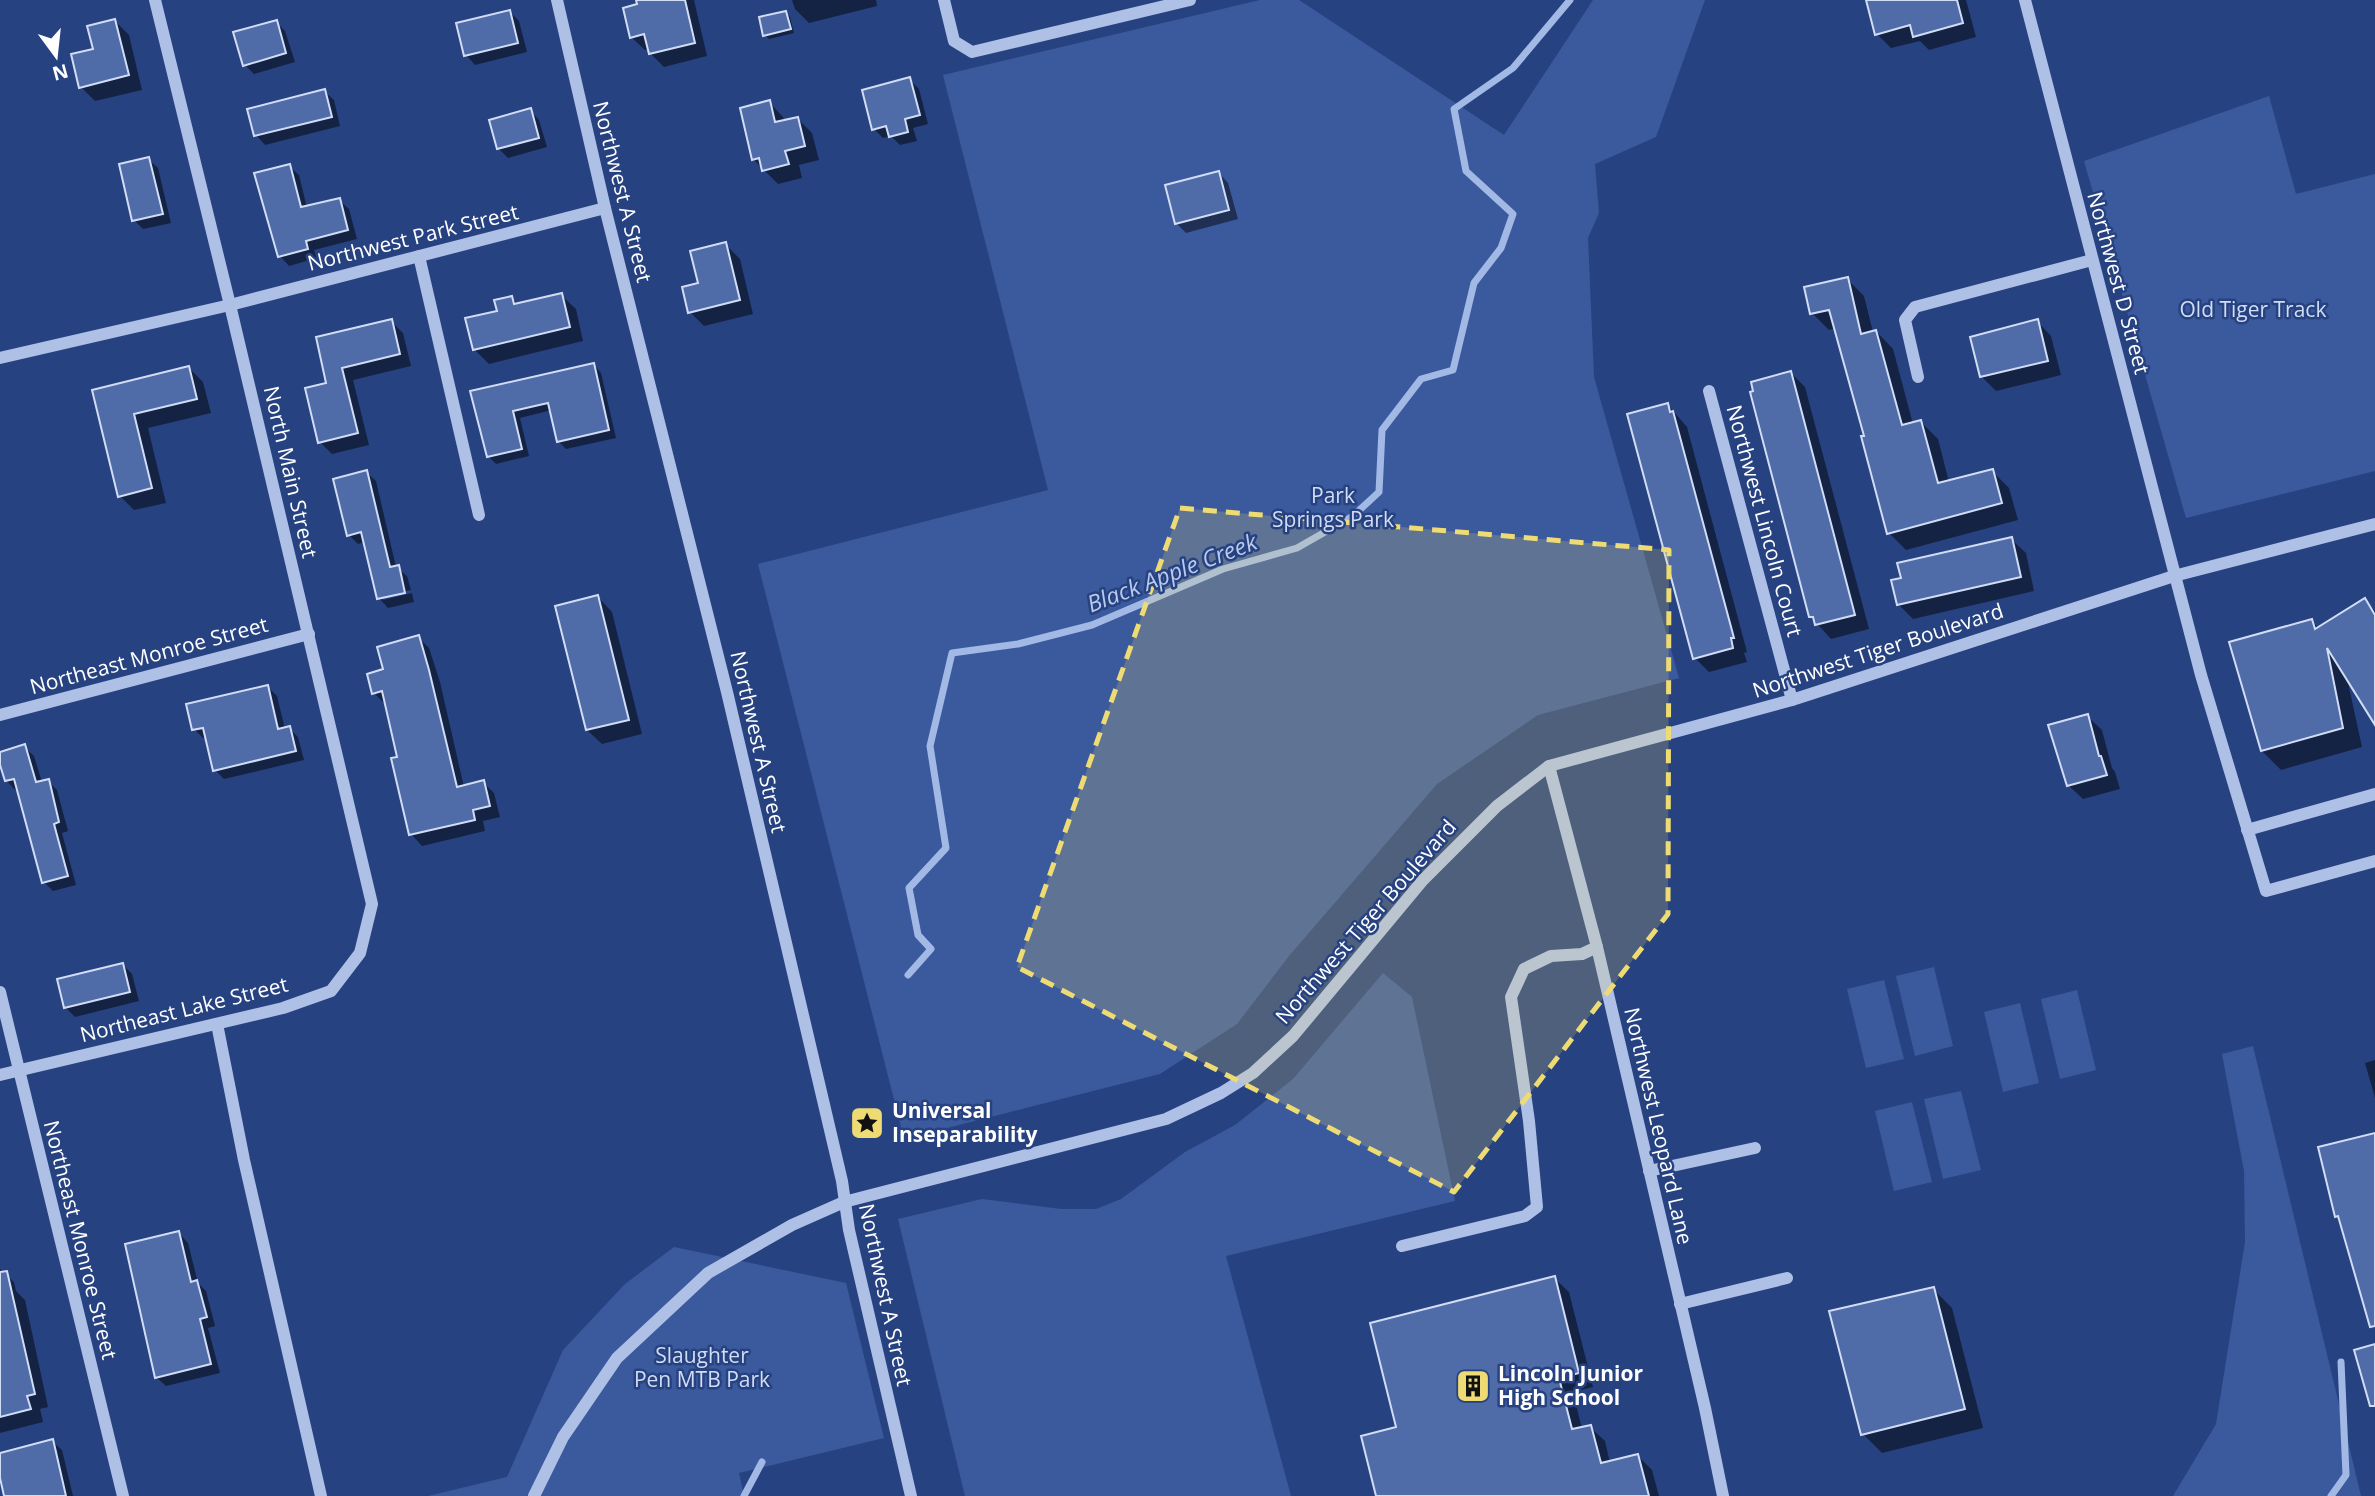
<svg xmlns="http://www.w3.org/2000/svg" width="2375" height="1496" viewBox="0 0 2375 1496" font-family="'Open Sans',sans-serif">
	<style>
		.green { fill: #3b5a9d }
		.shadow { fill: #0007 }
		.lines { fill: none; stroke-linecap: round; stroke-linejoin: round }
		.stream { stroke: #a2b9e6; stroke-width: 7 }
		.building { fill: #4f6ba8; stroke: #d1dcf5; stroke-width: 2 }
		.minor { stroke: #aec0e6; stroke-width: 12 }
		.marked { fill: #eedb73; fill-opacity: 0.2; stroke: #eedb73; stroke-width: 5; stroke-dasharray: 14 9; stroke-linejoin: round }
		.labels { text-anchor: middle; stroke-width: 5; stroke-linejoin: round; paint-order: stroke }
		.street-label { font-size: 21px; fill: #fff; stroke: #274280 }
		.park-label { font-size: 21px; fill: #d1dcf5; stroke: #274280 }
		.poi-label { font-size: 21px; font-weight: bold; fill: #fff; stroke: #274280; text-anchor: start }
		.water-label { font-size: 23px; font-style: italic; fill: #b9caed; stroke: #274280 }
	</style>
	<rect width="100%" height="100%" fill="#274280"/>
	<g class="green">
		<path d="M1260,0H1299L1504,135L1593,0H1705L1656,137L1595,164L1599,213L1588,238L1594,377L1679,678L1538,715L1437,784L1289,956L1237,1024L1160,1074L904,1139L758,564L1048,490L943,75Z"/>
		<path d="M2269,96L2296,194L2375,174V471L2186,518L2084,161Z"/>
		<path d="M1934,967L1953,1046L1915,1056L1896,976Z"/>
		<path d="M1383,973L1412,997L1455,1201L1226,1256L1291,1496H965L898,1219L982,1199L1061,1209H1096L1121,1199L1185,1152L1235,1125L1293,1079Z"/>
		<path d="M1884,980L1904,1059L1866,1068L1847,989Z"/>
		<path d="M2077,990L2096,1070L2060,1079L2041,999Z"/>
		<path d="M2020,1003L2039,1083L2003,1092L1984,1012Z"/>
		<path d="M2253,1046L2361,1496H2173L2216,1424L2245,1242L2244,1171L2222,1054Z"/>
		<path d="M1961,1091L1981,1170L1943,1179L1924,1099Z"/>
		<path d="M1912,1102L1932,1182L1894,1191L1875,1111Z"/>
		<path d="M674,1247L846,1283L884,1438L739,1473L744,1496H428L507,1477L563,1350L625,1284Z"/>
	</g>
	<g class="shadow">
		<path d="M638,0H694L707,56L664,67L651,54L649,49L645,50L631,37L639,6Z"/>
		<path d="M792,0H876L877,6L809,23L795,9Z"/>
		<path d="M1867,0H1966L1976,37L1929,50L1920,41L1891,48L1877,34Z"/>
		<path d="M510,12L519,21L527,52L475,65L466,55Z"/>
		<path d="M786,12L790,17L794,33L769,39L765,35Z"/>
		<path d="M115,21L129,35L142,90L95,101L81,87L95,50Z"/>
		<path d="M276,22L285,31L295,62L254,74L245,65Z"/>
		<path d="M909,79L919,89L928,124L913,128L917,141L900,145L891,136L883,138L874,129Z"/>
		<path d="M324,91L334,100L340,126L265,145L256,135Z"/>
		<path d="M769,102L783,117L785,122L797,118L812,133L819,160L799,165L802,178L778,184L753,159Z"/>
		<path d="M530,110L539,120L547,147L508,158L499,149L491,122Z"/>
		<path d="M148,159L158,168L171,223L143,229L134,220Z"/>
		<path d="M289,166L299,175L307,208L339,200L349,209L357,239L314,250L317,258L289,266L280,256Z"/>
		<path d="M1219,173L1228,183L1238,219L1186,233L1176,223Z"/>
		<path d="M725,244L740,259L753,314L704,326L690,312L700,285Z"/>
		<path d="M1847,279L1864,296L1873,332L1876,331L1893,349L1913,424L1921,422L1938,439L1949,482L1992,471L2009,488L2018,520L1906,550L1889,533L1866,437L1836,328L1829,330L1812,313Z"/>
		<path d="M561,295L576,309L583,341L489,364L474,349L499,312L512,298L519,305Z"/>
		<path d="M391,321L403,333L411,366L353,380L369,445L332,454L320,442L328,384L318,338Z"/>
		<path d="M2037,321L2051,336L2061,375L1996,391L1982,377L1972,338Z"/>
		<path d="M594,365L601,373L616,438L566,449L558,441L552,410L520,418L529,456L496,464L488,456L472,393Z"/>
		<path d="M189,368L203,382L211,413L148,428L166,503L134,510L120,496L94,391Z"/>
		<path d="M1791,373L1805,387L1869,629L1831,639L1811,617Z"/>
		<path d="M1667,404L1687,427L1747,652L1744,653L1747,662L1709,672L1695,658Z"/>
		<path d="M366,472L376,481L396,567L407,576L411,590L383,596V600L412,593L414,602L388,608L379,598L365,542L358,544L349,535Z"/>
		<path d="M2011,539L2026,553L2034,591L1913,619L1899,605Z"/>
		<path d="M598,597L612,612L642,734L602,744L587,730Z"/>
		<path d="M2365,601L2375,611V722L2347,678L2362,747L2281,770L2262,751L2312,621L2319,629Z"/>
		<path d="M418,637L429,648L440,682L464,787L483,782L494,793L500,817L483,821L485,831L422,846L411,834L399,758L385,704L374,693L386,670Z"/>
		<path d="M268,687L277,696L285,729L289,728L298,737L304,760L224,779L215,770L207,738H203L194,729Z"/>
		<path d="M2087,716L2102,730L2112,768L2115,772L2120,789L2083,799L2068,785Z"/>
		<path d="M24,746L34,756L42,782L48,781L57,790L68,831L62,833L76,885L53,891L44,882L19,789L15,790L6,780L0,759V753Z"/>
		<path d="M123,965L132,974L139,1001L75,1017L66,1008Z"/>
		<path d="M2375,1060V1098L2365,1063Z"/>
		<path d="M179,1233L188,1243L198,1283L206,1291L215,1326L208,1328L220,1373L166,1386L156,1377Z"/>
		<path d="M0,1269L14,1282L16,1291L25,1300L48,1407L40,1409L43,1422L0,1433Z"/>
		<path d="M1554,1278L1569,1292L1593,1387L1573,1392L1582,1429L1590,1427L1605,1441L1610,1463L1638,1456L1652,1470L1659,1496H1378L1398,1428Z"/>
		<path d="M1933,1289L1952,1308L1983,1428L1882,1453L1863,1434Z"/>
		<path d="M52,1441L62,1450L73,1496H6L0,1470V1454Z"/>
	</g>
	<g class="lines">
		<g class="stream">
			<path d="M908,975L931,949L918,935L909,888L946,848L930,746L952,653L1018,644L1092,625L1223,569L1297,548L1353,516L1379,492L1382,430L1421,379L1453,370L1474,283L1501,248L1513,214L1466,171L1454,109L1513,68L1570,0"/>
			<path d="M744,1496L762,1462"/>
			<path d="M2331,1496L2346,1475L2341,1362"/>
		</g>
	</g>
	<g class="building">
		<path d="M636,0H685L695,43L649,54L644,34L630,38L623,8L637,4Z"/>
		<path d="M1866,0H1957L1963,23L1913,37L1910,25L1875,35Z"/>
		<path d="M510,10L518,43L464,56L456,23Z"/>
		<path d="M786,11L791,29L763,36L759,17Z"/>
		<path d="M115,19L129,75L79,88L71,54L93,49L87,26Z"/>
		<path d="M277,20L286,53L243,66L233,32Z"/>
		<path d="M910,77L920,115L905,119L908,132L889,137L886,126L872,130L862,90Z"/>
		<path d="M325,89L332,117L254,136L247,109Z"/>
		<path d="M770,100L775,122L798,117L805,146L785,151L789,164L762,171L759,158L752,160L740,108Z"/>
		<path d="M531,108L539,138L497,149L489,120Z"/>
		<path d="M149,157L163,214L132,221L119,164Z"/>
		<path d="M290,164L301,207L340,198L348,230L306,241L308,249L278,257L254,173Z"/>
		<path d="M1219,171L1229,210L1175,224L1165,185Z"/>
		<path d="M726,242L740,300L688,313L682,287L698,283L690,251Z"/>
		<path d="M1848,277L1861,334L1876,330L1902,425L1921,420L1938,483L1993,469L2002,503L1887,534L1861,436H1864L1829,310L1810,314L1804,287Z"/>
		<path d="M562,293L570,327L473,350L465,318L497,311L494,300L512,296L514,304Z"/>
		<path d="M392,319L400,354L342,368L358,433L318,443L305,388L326,383L316,337Z"/>
		<path d="M2038,319L2048,361L1980,377L1970,337Z"/>
		<path d="M594,363L609,430L557,442L548,403L513,411L522,449L487,457L470,391Z"/>
		<path d="M189,366L197,399L134,414L152,488L118,497L92,390Z"/>
		<path d="M1791,371L1855,615L1815,625L1813,617H1809L1750,392L1753,391L1751,382Z"/>
		<path d="M1668,403L1670,412L1673,411L1734,638H1731L1733,648L1693,659L1627,414Z"/>
		<path d="M367,470L390,567L399,565L405,593L377,599L361,532L347,536L333,479Z"/>
		<path d="M2012,537L2021,577L1897,605L1891,580L1901,578L1897,563Z"/>
		<path d="M598,595L629,720L586,730L555,606Z"/>
		<path d="M2365,598L2375,615V725L2327,648L2343,728L2261,751L2229,642L2312,619L2315,629Z"/>
		<path d="M419,635L429,670L457,787L484,780L490,806L473,810L475,820L409,835L391,758L397,757L382,691L372,694L367,674L383,669L377,647Z"/>
		<path d="M268,685L278,729L290,726L296,751L213,771L203,728L192,730L186,704Z"/>
		<path d="M2088,714L2099,756H2101L2107,775L2067,786L2048,725Z"/>
		<path d="M25,744L36,782L49,779L59,822L54,824L68,876L42,883L14,779L5,781L0,765V752Z"/>
		<path d="M123,963L130,992L64,1008L57,979Z"/>
		<path d="M2375,1133V1326L2370,1327L2338,1216L2335,1217L2318,1147Z"/>
		<path d="M179,1231L191,1282L197,1280L207,1317L200,1319L211,1364L155,1378L125,1244Z"/>
		<path d="M7,1271L35,1394L27,1396L31,1409L0,1417V1272Z"/>
		<path d="M1555,1276L1579,1373L1559,1378L1572,1429L1591,1425L1601,1463L1638,1454L1649,1496H1376L1361,1436L1396,1427L1370,1323Z"/>
		<path d="M1934,1287L1965,1409L1861,1435L1829,1311Z"/>
		<path d="M2375,1344V1406H2370L2354,1350Z"/>
		<path d="M53,1439L66,1496H4L0,1478V1453Z"/>
	</g>
	<g class="lines">
		<g class="minor">
			<path d="M557,0L605,208L727,692L842,1181L849,1230L911,1496"/>
			<path d="M944,0L954,41L972,52L1190,0"/>
			<path d="M2025,0L2201,675L2266,891L2375,861"/>
			<path d="M419,256L479,515"/>
			<path d="M0,358L230,305L605,208"/>
			<path d="M1918,377L1905,320L1915,307L2092,260"/>
			<path d="M1709,391L1792,700"/>
			<path d="M0,715L309,634"/>
			<path d="M1549,766L1597,947L1705,1408L1723,1496"/>
			<path d="M2247,830L2375,794"/>
			<path d="M0,992L123,1496"/>
			<path d="M217,1024L244,1160L321,1496"/>
			<path d="M0,1075L283,1008L331,991L360,953L372,904L230,305L155,0"/>
			<path d="M1649,1171L1755,1148"/>
			<path d="M1402,1246L1525,1216L1537,1207L1529,1121L1511,997L1524,969L1551,956L1582,954L1597,947"/>
			<path d="M1680,1304L1787,1278"/>
			<path d="M534,1496L563,1437L617,1358L708,1273L792,1225L844,1202L1166,1119L1221,1093L1253,1073L1293,1036L1423,880L1497,806L1549,766L1792,700L2174,576L2375,524"/>
		</g>
	</g>
	<path class="marked" d="M1180,508L1669,550L1668,914L1454,1192L1017,967Z"/>
	<defs>
		<g id="sight-square" transform="scale(1.75)"><rect x="-9" y="-9" width="18" height="18" rx="4" fill="#eedb73" stroke="#274280"/><path d="M0-6L1.8-2.2L6-1.7L2.9 1.2L3.7 5.4L0 3.3L-3.7 5.4L-2.9 1.2L-6-1.7L-1.8-2.2Z" fill="#111"/></g>
		<g id="building-square" transform="scale(1.75)"><rect x="-9" y="-9" width="18" height="18" rx="4" fill="#eedb73" stroke="#274280"/><path d="M-4-6H4V6H1V3H-1V6H-4ZM-2.5-4.3h1.7v1.8h-1.7ZM.8-4.3h1.7v1.8H.8ZM-2.5-1h1.7V.8h-1.7ZM.8-1h1.7V.8H.8Z" fill="#111"/></g>
	</defs>
	<g fill-rule="evenodd">
		<use href="#sight-square" x="867" y="1123"/>
		<use href="#building-square" x="1473" y="1386"/>
	</g>
	<g class="labels">
		<g class="street-label">
			<text transform="translate(622 192) rotate(76)" y="7">Northwest A Street</text>
			<text transform="translate(413 238) rotate(-14)" y="7">Northwest Park Street</text>
			<text transform="translate(2118 283) rotate(75)" y="7">Northwest D Street</text>
			<text transform="translate(290 472) rotate(77)" y="7">North Main Street</text>
			<text transform="translate(1764 521) rotate(75)" y="7">Northwest Lincoln Court</text>
			<text transform="translate(1878 651) rotate(-18)" y="7">Northwest Tiger Boulevard</text>
			<text transform="translate(149 656) rotate(-15)" y="7">Northeast Monroe Street</text>
			<text transform="translate(758 742) rotate(77)" y="7">Northwest A Street</text>
			<text transform="translate(1366 922) rotate(-49)" y="7">Northwest Tiger Boulevard</text>
			<text transform="translate(184 1010) rotate(-14)" y="7">Northeast Lake Street</text>
			<text transform="translate(1658 1126) rotate(77)" y="7">Northwest Leopard Lane</text>
			<text transform="translate(80 1240) rotate(76)" y="7">Northeast Monroe Street</text>
			<text transform="translate(885 1295) rotate(78)" y="7">Northwest A Street</text>
		</g>
		<g class="park-label">
			<text x="2253" y="317">Old Tiger Track</text>
			<text x="1333" y="503">Park<tspan x="1333" dy="24">Springs Park</tspan></text>
			<text x="702" y="1363">Slaughter<tspan x="702" dy="24">Pen MTB Park</tspan></text>
		</g>
		<g class="poi-label">
			<text x="892" y="1118">Universal<tspan x="892" dy="24">Inseparability</tspan></text>
			<text x="1498" y="1381">Lincoln Junior<tspan x="1498" dy="24">High School</tspan></text>
		</g>
		<g class="water-label">
			<text transform="translate(1172 573) rotate(-21)" y="8">Black Apple Creek</text>
		</g>
	</g>
	<g transform="translate(56 56) rotate(165)" stroke="#274280" stroke-width="5" paint-order="stroke">
	<path d="M0-5L12 26L0 18L-12 26Z" fill="#ffffff"/>
	<text y="-10" font-size="19" font-weight="bold" text-anchor="middle" fill="#ffffff">N</text>
	</g>
</svg>
